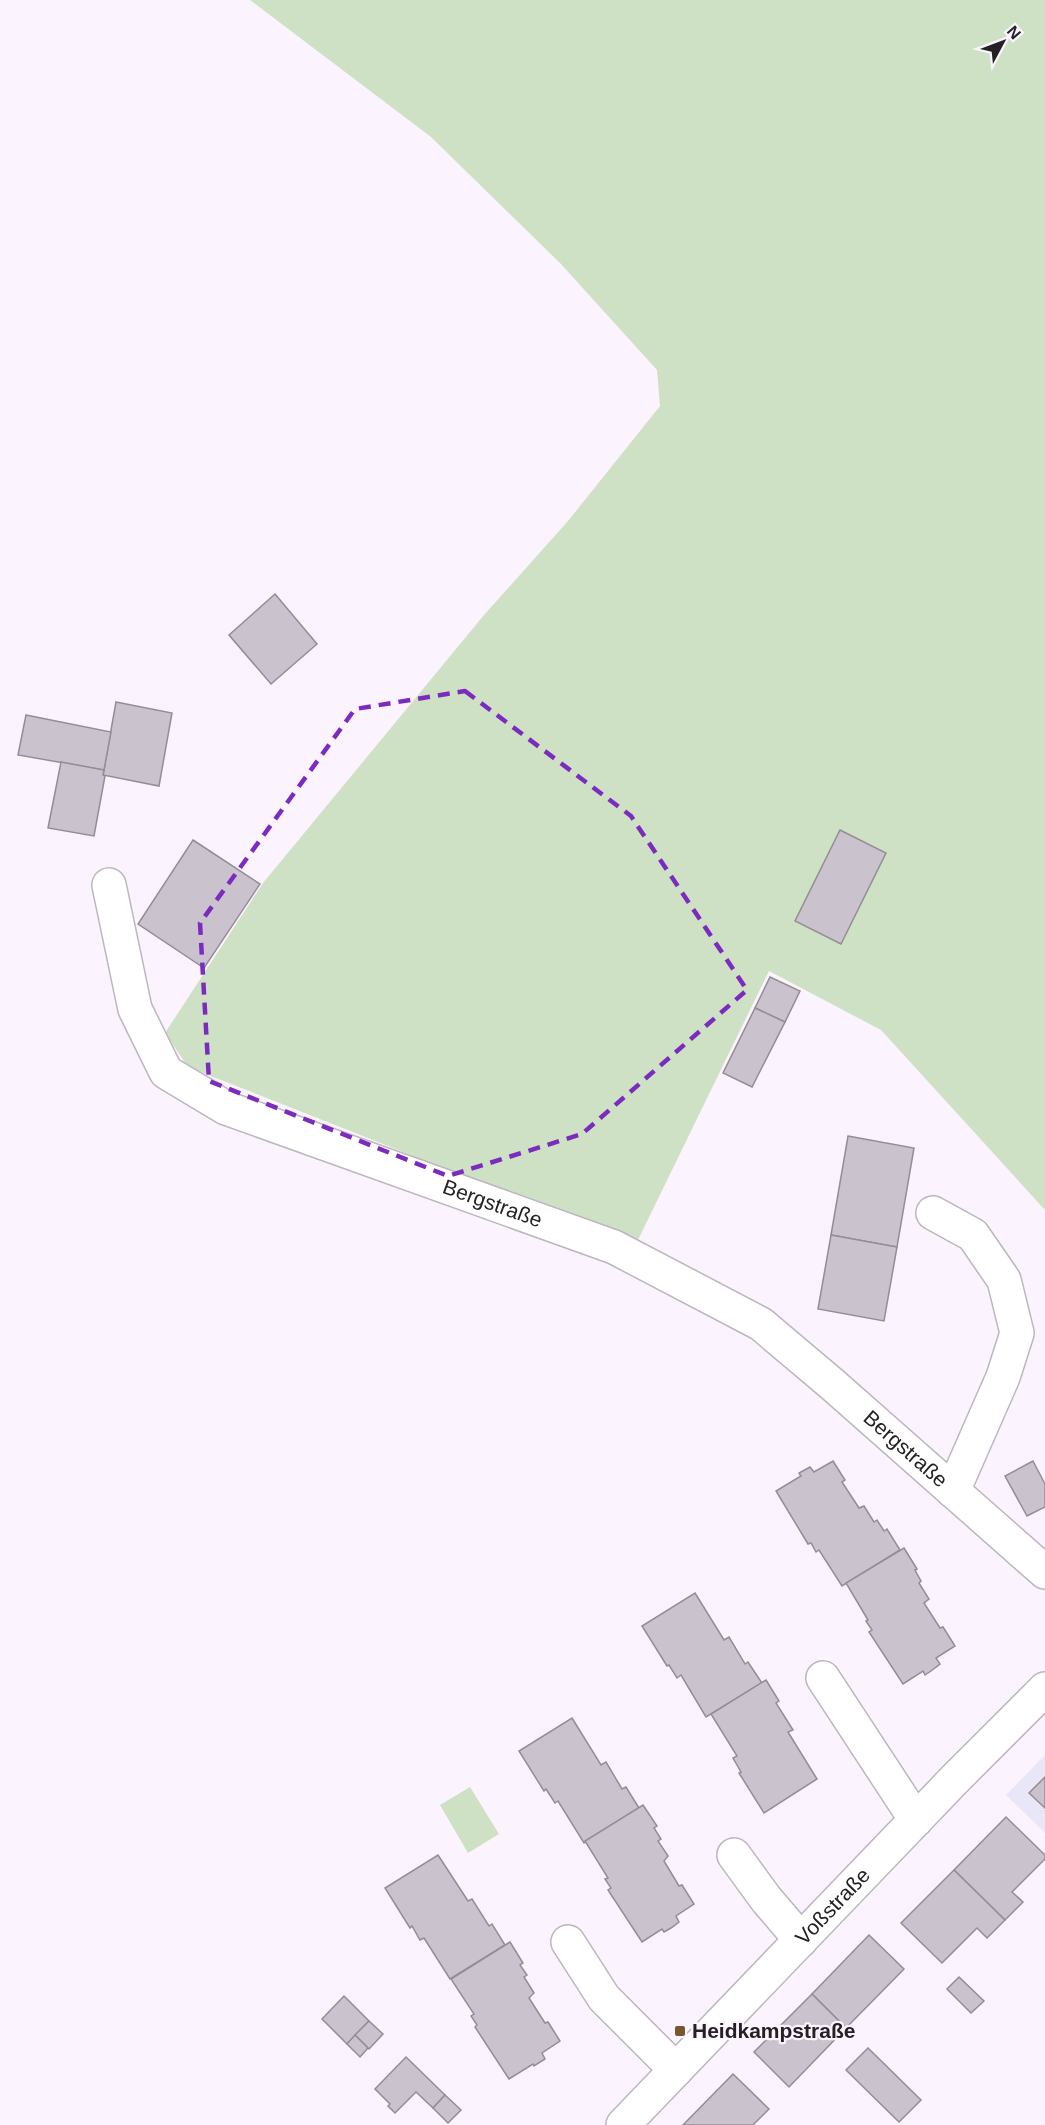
<svg xmlns="http://www.w3.org/2000/svg" width="1045" height="2125" viewBox="0 0 1045 2125" font-family="Helvetica,sans-serif">
	<style>
		.commercial { fill: #e9e6f7 }
		.green { fill: #cfe1c5 }
		.building { fill: #cac2cd; stroke: #948d96; stroke-width: 1.5 }
		.lines { fill: none; stroke-linecap: round; stroke-linejoin: round }
		.minor-casing { stroke: #bdb6c0; stroke-width: 36 }
		.minor { stroke: #fff; stroke-width: 33 }
		.marked { fill: none; stroke: #7b2cbf; stroke-width: 4.5; stroke-dasharray: 12 8; stroke-linejoin: round }
		.poi-dot { fill: #79562f; stroke: #fbf3fe; stroke-width: 2 }
		.labels { text-anchor: middle; stroke-width: 4.5; stroke-linejoin: round; paint-order: stroke }
		.street-label { font-size: 21px; fill: #242125; stroke: #fbf3fe }
		.poi-label { font-size: 21px; font-weight: bold; fill: #242125; stroke: #fbf3fe; text-anchor: start }
	</style>
	<rect width="100%" height="100%" fill="#fbf3fe"/>
	<path class="commercial" d="M1045,1755V1833L1006,1795Z"/>
	<g class="green">
		<path d="M250,0H1045V1210L881,1030L769,971L636,1244L188,1067L165,1033L263,883L484,615L568,521L660,406L657,370L560,263L431,137Z"/>
		<path d="M470,1787L499,1834L468,1853L440,1805Z"/>
	</g>
	<g class="building">
		<path d="M275,594L317,644L271,684L229,635Z"/>
		<path d="M116,702L172,713L159,786L103,775Z"/>
		<path d="M26,715L111,732L104,770L18,755Z"/>
		<path d="M61,762L104,770L103,775L105,776L94,836L48,828Z"/>
		<path d="M840,830L886,853L841,944L795,921Z"/>
		<path d="M193,840L260,884L204,968L138,924Z"/>
		<path d="M770,977L800,991L785,1022L755,1008Z"/>
		<path d="M755,1008L785,1022L752,1087L723,1073Z"/>
		<path d="M848,1136L914,1148L897,1247L831,1235Z"/>
		<path d="M831,1235L897,1247L884,1321L818,1309Z"/>
		<path d="M833,1461L845,1480L842,1482L859,1508L864,1506L874,1522L877,1520L884,1531L887,1529L900,1550L842,1586L819,1550L816,1552L811,1543L808,1544L776,1491L801,1476L799,1473L810,1467L814,1472Z"/>
		<path d="M1033,1461L1045,1484V1507L1027,1516L1005,1476Z"/>
		<path d="M904,1548L917,1569L915,1570L921,1581L919,1583L929,1599L924,1603L940,1628L943,1627L955,1646L936,1658L940,1664L931,1671L925,1675L923,1671L903,1684L869,1632L872,1630L866,1621L868,1620L846,1583Z"/>
		<path d="M695,1593L724,1640L729,1637L745,1664L748,1662L762,1683L706,1717L681,1675L677,1678L669,1665L667,1666L642,1626Z"/>
		<path d="M766,1680L779,1701L776,1703L793,1730L788,1732L817,1779L764,1813L739,1773L741,1772L733,1758L737,1756L711,1714Z"/>
		<path d="M572,1718L601,1765L606,1762L622,1789L626,1787L639,1808L584,1843L558,1801L555,1803L546,1789L544,1791L519,1751Z"/>
		<path d="M1045,1777V1808L1029,1793Z"/>
		<path d="M643,1805L657,1826L654,1828L661,1839L658,1841L668,1856L664,1861L679,1886L682,1885L694,1904L676,1916L679,1922L671,1928L664,1932L662,1929L642,1942L608,1890L611,1888L605,1879L608,1878L585,1841Z"/>
		<path d="M1006,1817L1045,1855V1859L1012,1892L1023,1902L1005,1920L954,1870Z"/>
		<path d="M438,1855L468,1901L472,1899L489,1926L492,1924L505,1945L450,1979L424,1938L420,1940L412,1926L410,1928L385,1888Z"/>
		<path d="M954,1870L1005,1920L987,1938L977,1928L942,1963L901,1923Z"/>
		<path d="M869,1935L904,1969L846,2028L812,1994Z"/>
		<path d="M510,1942L523,1963L520,1965L527,1975L524,1977L534,1993L529,1998L545,2023L548,2022L560,2041L542,2053L545,2059L534,2066L533,2064L509,2079L475,2027L477,2025L471,2016L474,2014L451,1979Z"/>
		<path d="M959,1977L984,2001L971,2013L947,1989Z"/>
		<path d="M812,1994L846,2028L789,2087L754,2052Z"/>
		<path d="M344,1996L369,2021L347,2044L322,2019Z"/>
		<path d="M369,2021L383,2034L369,2049L355,2035Z"/>
		<path d="M355,2035L368,2048L360,2057L347,2044Z"/>
		<path d="M868,2048L921,2100L899,2122L846,2070Z"/>
		<path d="M406,2057L445,2095L433,2108L416,2092L395,2113L388,2106L390,2104L375,2089Z"/>
		<path d="M733,2074L769,2109L753,2125H683Z"/>
		<path d="M445,2095L461,2110L448,2123L433,2108Z"/>
	</g>
	<g class="lines">
		<g class="minor-casing">
			<g id="minor">
				<path id="s1" d="M109,885L135,1009L166,1072L226,1108L614,1247L761,1324L832,1384L1045,1572"/>
				<path d="M933,1213L973,1235L1004,1280L1017,1333L1003,1377L953,1491"/>
				<path d="M823,1678L916,1820"/>
				<path d="M734,1855L766,1899L801,1940"/>
				<path d="M568,1942L604,1998L676,2070"/>
				<path id="s2" d="M623,2125L954,1780L1045,1689"/>
			</g>
		</g>
		<use href="#minor" class="minor"/>
	</g>
	<path class="marked" d="M465,691L631,816L747,990L582,1134L448,1176L209,1081L200,923L355,709Z"/>
	<rect class="poi-dot" x="674" y="2025" width="12" height="12" rx="3"/>
	<g class="labels">
		<g class="street-label">
			<text dy="7" stroke="none"><textPath href="#s1" startOffset="550">Bergstraße</textPath></text>
			<text dy="7" stroke="none"><textPath href="#s1" startOffset="1036">Bergstraße</textPath></text>
			<text dy="7" stroke="none"><textPath href="#s2" startOffset="303">Voßstraße</textPath></text>
		</g>
		<g class="poi-label">
			<text x="692" y="2038">Heidkampstraße</text>
		</g>
	</g>
	<g transform="translate(1003 42) rotate(49)" stroke="#fbf3fe" stroke-width="4.5" paint-order="stroke">
	<path d="M0-4.5L10 22L0 15L-10 22Z" fill="#242125"/>
	<text y="-9" font-size="16" font-weight="bold" text-anchor="middle" fill="#242125">N</text>
	</g>
</svg>
